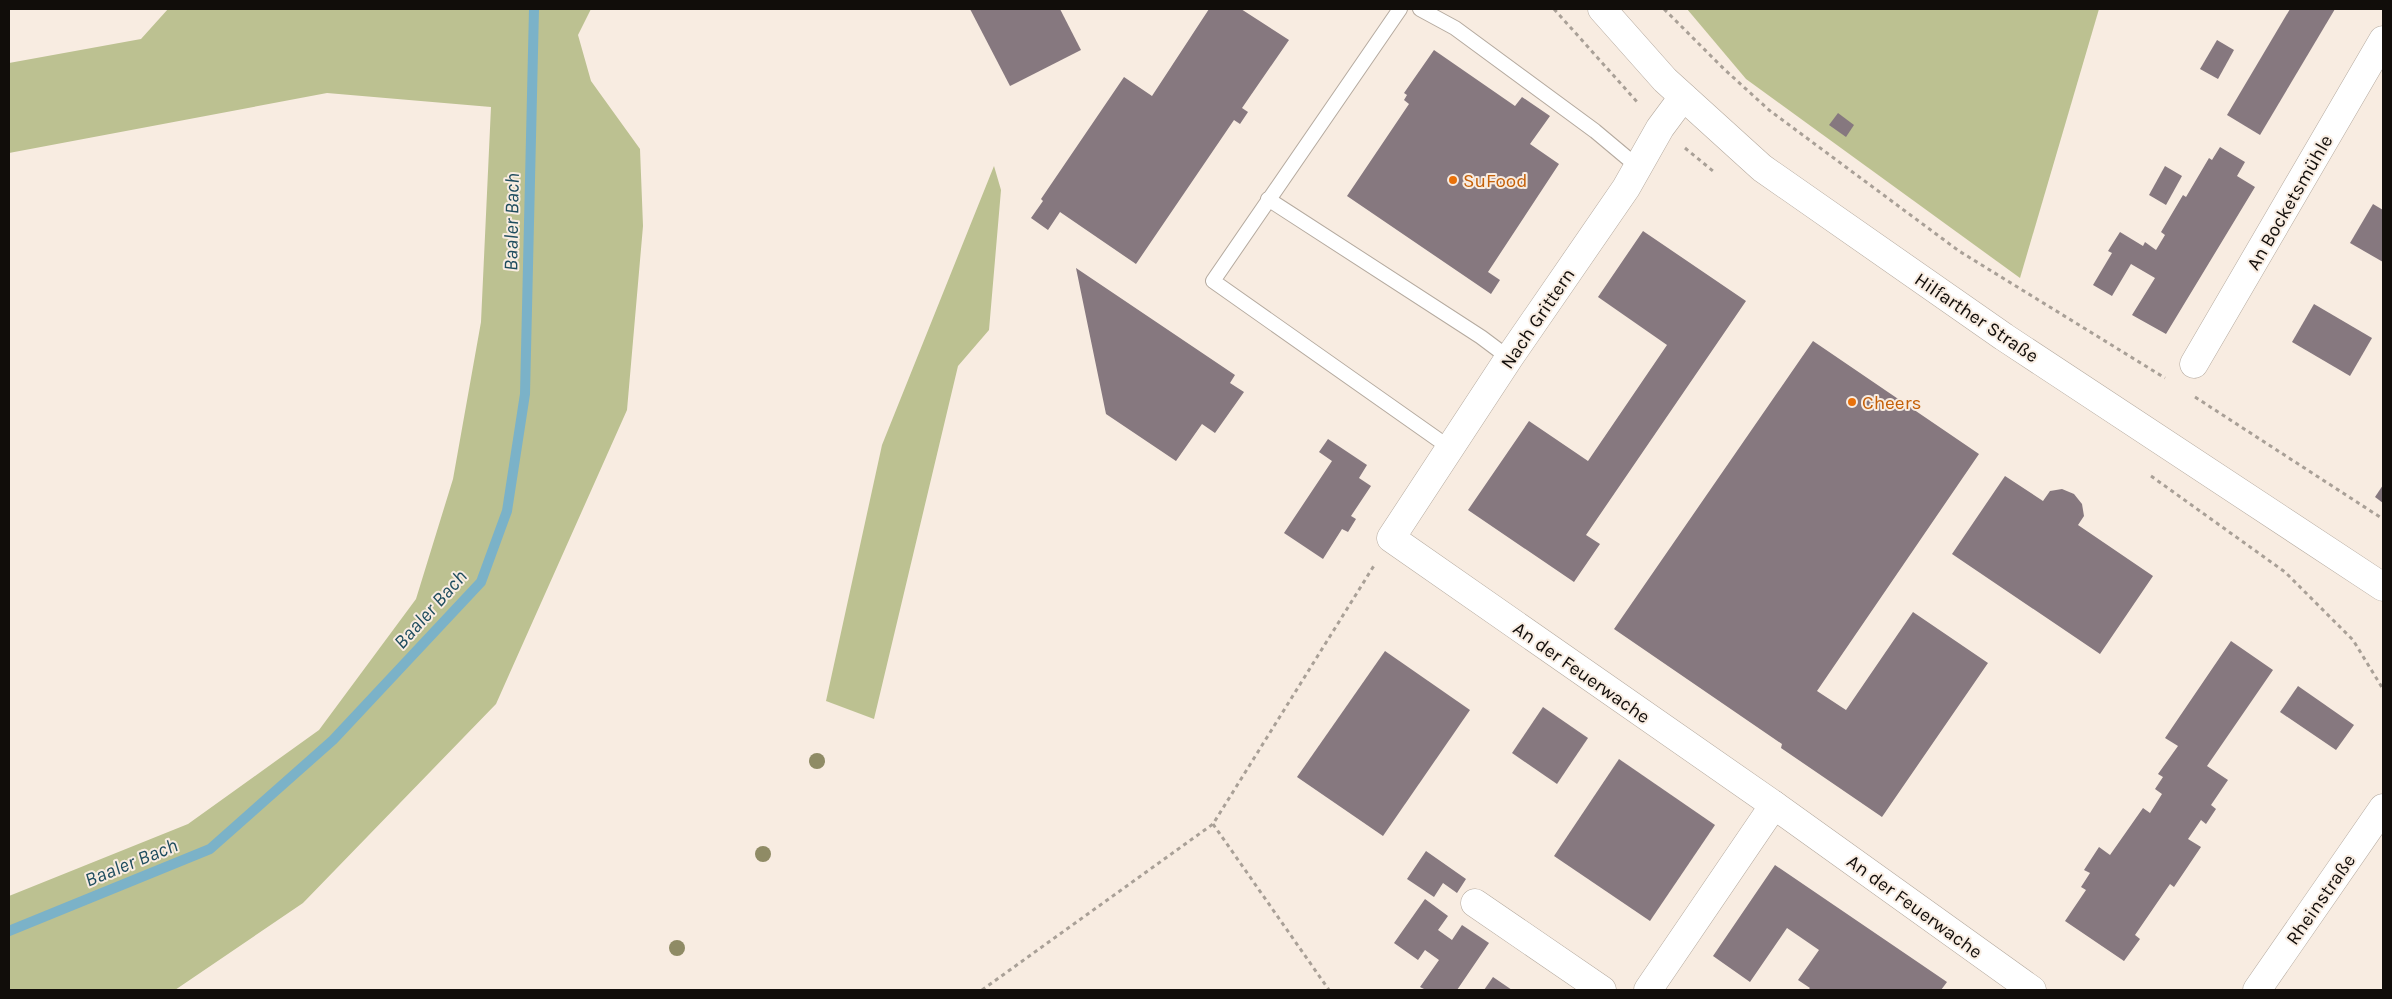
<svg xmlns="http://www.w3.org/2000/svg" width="2392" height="999" viewBox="0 0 2392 999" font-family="Karla,sans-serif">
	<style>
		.green { fill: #bcc191 }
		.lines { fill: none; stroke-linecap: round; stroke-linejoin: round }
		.stream { stroke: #7bb2c8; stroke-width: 10 }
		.building { fill: #86787f }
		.service-casing { stroke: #b5aa9f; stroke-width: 16 }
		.minor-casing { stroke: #b5aa9f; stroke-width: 29 }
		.secondary-casing { stroke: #b5aa9f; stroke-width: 29 }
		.path { stroke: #a9a097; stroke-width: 3; stroke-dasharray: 4 4; stroke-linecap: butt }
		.service { stroke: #fff; stroke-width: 14 }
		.minor { stroke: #fff; stroke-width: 28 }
		.secondary { stroke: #fff; stroke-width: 28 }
		.tree { fill: #8f8b65 }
		.food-dot { fill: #e8710a; stroke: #f8ece1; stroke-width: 2 }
		.labels { text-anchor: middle; stroke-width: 4; stroke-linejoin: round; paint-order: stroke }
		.food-label { font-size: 19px; fill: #c56008; stroke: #f8ece1; text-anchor: start }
		.street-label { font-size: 19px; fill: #110d0a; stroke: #f8ece1 }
		.water-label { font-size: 20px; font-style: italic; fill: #1e4c5e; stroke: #f8ece1 }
	</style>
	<rect width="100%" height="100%" fill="#f8ece1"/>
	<g class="green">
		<path d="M168,9H591L578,35L591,81L640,149L643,226L627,410L496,704L303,903L175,990H9V896L188,824L319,730L416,599L453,479L481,322L491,107L327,93L9,153V63L141,39Z"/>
		<path d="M1687,9H2099L2020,278L1746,79Z"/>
		<path d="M994,166L1001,190L989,330L958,366L874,719L826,701L882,445Z"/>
	</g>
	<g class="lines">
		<path class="stream" d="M9,931L210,849L333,740L481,582L507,511L525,394L534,9"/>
	</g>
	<g class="building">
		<path d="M970,9H1060L1081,50L1010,86Z"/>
		<path d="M1209,9H1241L1289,40L1242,108L1248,112L1240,124L1234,120L1136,264L1060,212L1048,230L1031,218L1043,201L1041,199L1124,77L1152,96Z"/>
		<path d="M2290,9H2335L2260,135L2227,115Z"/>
		<path d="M2217,40L2234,50L2218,79L2200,69Z"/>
		<path d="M1434,50L1515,106L1522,97L1550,116L1530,144L1559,164L1488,272L1500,280L1491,294L1347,196L1409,104L1404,100L1407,95L1404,93Z"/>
		<path d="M1838,113L1854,125L1846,137L1829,125Z"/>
		<path d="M2220,147L2245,162L2237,176L2255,187L2166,334L2132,315L2155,278L2131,264L2112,296L2093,285L2112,253L2108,251L2120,232L2143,246L2145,242L2156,250L2165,235L2161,232L2183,195L2186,197L2209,158L2212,160Z"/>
		<path d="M2165,166L2182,176L2166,205L2149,195Z"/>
		<path d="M2373,204L2383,210V262L2350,243Z"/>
		<path d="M1643,231L1746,301L1586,535L1600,544L1574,582L1468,510L1529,421L1588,461L1667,345L1598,297Z"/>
		<path d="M1076,268L1235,375L1230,383L1244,392L1215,433L1202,424L1176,461L1106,414Z"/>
		<path d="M2314,304L2372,338L2350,376L2292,342Z"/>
		<path d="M1813,341L1979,454L1817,691L1846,710L1913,612L1988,663L1882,817L1781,748L1782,744L1614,629Z"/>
		<path d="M1328,439L1367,465L1359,478L1371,486L1351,516L1356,519L1348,532L1342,529L1323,559L1284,533L1332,461L1319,452Z"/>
		<path d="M2005,476L2043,501L2050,491L2062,489L2074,494L2082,504L2084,516L2078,525L2153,576L2100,654L1952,554Z"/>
		<path d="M2383,485V503L2375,497Z"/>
		<path d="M2231,641L2273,670L2207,766L2228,780L2211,805L2216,809L2206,824L2201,820L2188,839L2201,847L2174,887L2170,884L2135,935L2140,939L2124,961L2065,921L2086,890L2081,887L2090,873L2084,870L2099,847L2110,855L2143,808L2150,813L2162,794L2155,789L2163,777L2158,774L2178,746L2165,738Z"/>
		<path d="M1385,651L1470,710L1383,836L1297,777Z"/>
		<path d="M2298,686L2354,725L2336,750L2280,712Z"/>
		<path d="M1543,707L1588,738L1557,784L1512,753Z"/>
		<path d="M1619,759L1715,825L1650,921L1554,856Z"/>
		<path d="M1426,851L1466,879L1457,893L1443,883L1434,897L1407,879Z"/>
		<path d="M1775,865L1947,982L1941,990H1808L1810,988L1798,980L1819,950L1787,928L1750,982L1713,956Z"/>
		<path d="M1425,899L1448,916L1438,930L1452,940L1462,925L1489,943L1457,990H1426L1420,987L1439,960L1425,950L1418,960L1394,943Z"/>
		<path d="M1493,977L1512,990H1484Z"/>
	</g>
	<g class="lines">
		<g class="service-casing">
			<g id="service">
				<path d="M1400,9L1213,281L1450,448"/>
				<path d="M1420,9L1455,28L1595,131L1638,167"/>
				<path d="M1268,199L1481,337L1509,358"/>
			</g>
		</g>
		<g class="minor-casing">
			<g id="minor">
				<path d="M1683,97L1660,128L1626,188L1509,358L1391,538L1774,805L2032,990"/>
				<path d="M2194,364L2383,40"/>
				<path d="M1475,903L1602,990"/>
				<path d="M1648,990L1774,805"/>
				<path d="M2257,990L2383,808"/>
			</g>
		</g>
		<g class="secondary-casing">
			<path id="secondary" d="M1602,9L1665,80L1762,168L2004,337L2383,587"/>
		</g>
		<g class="path">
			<path d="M1554,9L1639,104"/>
			<path d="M1664,9L1724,69L1769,110L1959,251L2165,378"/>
			<path d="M1685,148L1713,171"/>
			<path d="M2195,397L2383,519"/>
			<path d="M2151,476L2285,572L2353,640L2383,689"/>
			<path d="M1213,824L1329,990"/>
			<path d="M982,990L1213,824L1375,564"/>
		</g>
		<use href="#service" class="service"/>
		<use href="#minor" class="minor"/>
		<use href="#secondary" class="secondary"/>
	</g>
	<g class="tree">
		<circle cx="817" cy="761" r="8"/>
		<circle cx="763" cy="854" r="8"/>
		<circle cx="677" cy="948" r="8"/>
	</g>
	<g class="food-dot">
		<circle cx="1453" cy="180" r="5"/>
		<circle cx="1852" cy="402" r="5"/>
	</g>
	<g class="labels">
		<g class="food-label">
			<text x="1463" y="187">SuFood</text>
			<text x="1862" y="409">Cheers</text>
		</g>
		<g class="street-label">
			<text transform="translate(2289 202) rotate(-60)" y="7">An Bocketsmühle</text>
			<text transform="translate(1977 317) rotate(34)" y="7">Hilfarther Straße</text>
			<text transform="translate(1537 318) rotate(-56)" y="7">Nach Grittern</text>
			<text transform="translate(1582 672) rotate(35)" y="7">An der Feuerwache</text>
			<text transform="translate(2320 899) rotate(-55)" y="7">Rheinstraße</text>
			<text transform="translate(1915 906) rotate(36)" y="7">An der Feuerwache</text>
		</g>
		<g class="water-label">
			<text transform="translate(511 222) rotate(-89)" y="7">Baaler Bach</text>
			<text transform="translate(430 609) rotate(-48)" y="7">Baaler Bach</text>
			<text transform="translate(131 862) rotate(-22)" y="7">Baaler Bach</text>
		</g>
	</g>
	<rect width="2392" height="999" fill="none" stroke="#110d0a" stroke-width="20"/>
</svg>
